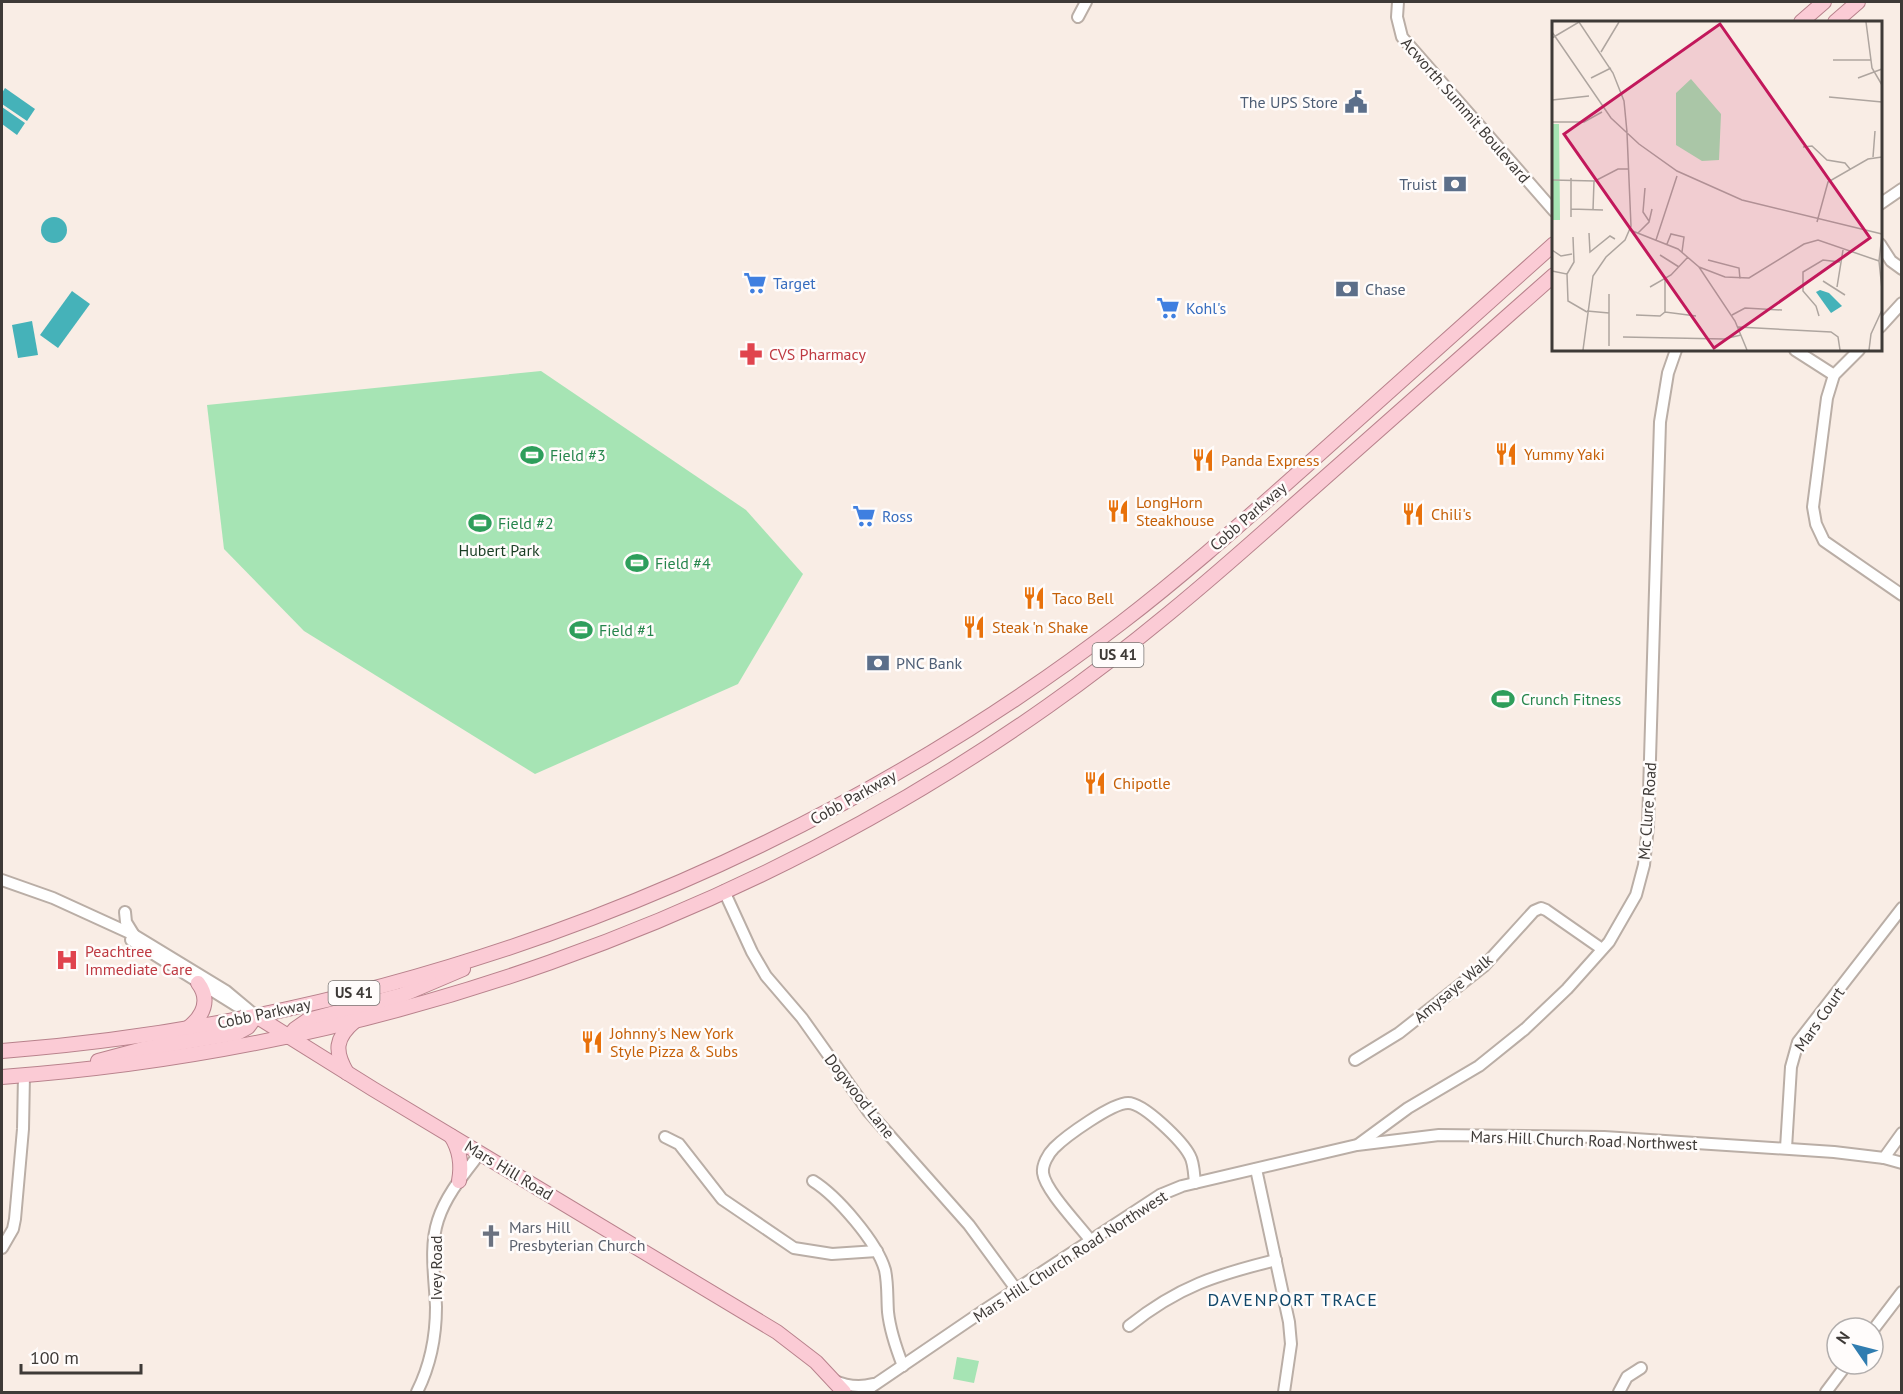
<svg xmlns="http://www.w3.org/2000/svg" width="1903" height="1394" viewBox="0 0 1903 1394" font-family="'PT Sans',sans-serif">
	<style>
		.green { fill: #a6e4b4 }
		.water { fill: #45b2b9 }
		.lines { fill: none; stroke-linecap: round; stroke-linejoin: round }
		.minor-casing { stroke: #baaea6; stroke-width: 14 }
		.major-casing { stroke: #b8828c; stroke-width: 16 }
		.minor { stroke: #fff; stroke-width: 10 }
		.major { stroke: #fbcbd5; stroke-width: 14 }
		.labels { text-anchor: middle; stroke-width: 5; stroke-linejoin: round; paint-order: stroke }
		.shield { fill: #fffcfb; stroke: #787472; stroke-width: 1.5 }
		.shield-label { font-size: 15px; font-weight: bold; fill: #3e3a37 }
		.service-label { font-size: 16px; fill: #4e5e75; stroke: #fffcfb; text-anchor: end }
		.street-label { font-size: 16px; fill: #3e3a37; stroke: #fffcfb }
		.shop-label { font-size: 16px; fill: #366cbe; stroke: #fffcfb; text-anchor: start }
		.health-label { font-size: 16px; fill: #be3a42; stroke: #fffcfb; text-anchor: start }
		.food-label { font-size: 16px; fill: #c56008; stroke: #fffcfb; text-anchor: start }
		.leisure-label { font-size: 16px; fill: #27864d; stroke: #fffcfb; text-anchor: start }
		.park-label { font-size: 16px; fill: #1a3e24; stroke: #fffcfb }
		.worship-label { font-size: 16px; fill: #5b616d; stroke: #fffcfb; text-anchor: start }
		.neighbourhood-label { font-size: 18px; letter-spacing: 1.5px; fill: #12486a; stroke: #fffcfb }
		.inset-road { fill: none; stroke: #aea59f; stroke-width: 1.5 }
		.view { fill: #c2185b; fill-opacity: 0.15; stroke: #c2185b; stroke-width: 3 }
		.inset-edge { fill: none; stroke: #3e3a37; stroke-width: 3 }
	</style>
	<rect width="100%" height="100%" fill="#f9ede5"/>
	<g class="green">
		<path d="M541,371L746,510L803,574L738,684L535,774L304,631L224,549L207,405Z"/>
		<path d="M957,1357L979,1361L974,1383L953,1379Z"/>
	</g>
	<g class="water">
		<path d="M5,88L35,109L27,121L2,104V93Z"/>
		<path d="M2,107L25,123L17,135L2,124Z"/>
		<circle cx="54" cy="230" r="13"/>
		<path d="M72,291L90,304L58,348L40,335Z"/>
		<path d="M32,321L38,355L18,358L12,325Z"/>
	</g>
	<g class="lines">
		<g class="minor-casing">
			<g id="minor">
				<path d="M1398,2L1397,17L1402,37L1554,211"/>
				<path d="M1078,17L1086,2"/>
				<path d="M1880,204L1902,189"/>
				<path d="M1880,244L1891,261L1902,269"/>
				<path d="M1880,327L1902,303"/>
				<path d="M1795,350L1834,375"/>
				<path d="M1859,350L1834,375L1827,398L1813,507L1816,524L1824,541L1902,595"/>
				<path d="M2,880L53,898L134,935L226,991L256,1016"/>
				<path d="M724,891L752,952L766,976L802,1018L868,1111L969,1225L1016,1289"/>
				<path d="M125,912L126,922L134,935"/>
				<path d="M131,940L237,1006"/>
				<path d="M1355,1060L1399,1033L1484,966L1534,911L1541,908L1546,910L1602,949"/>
				<path d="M665,1137L679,1144L722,1199L794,1248L832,1254L877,1251"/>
				<path d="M1359,1144L1408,1108L1479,1066L1525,1029L1567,989L1609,942L1636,895L1644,865L1648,826L1660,422L1668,373L1676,350"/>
				<path d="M1786,1148L1791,1067L1798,1042L1902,908"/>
				<path d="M1884,1158L1902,1133"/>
				<path d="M1256,1169L1289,1322L1291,1344L1284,1392"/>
				<path d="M813,1181C837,1196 877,1242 885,1270C888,1284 887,1298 888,1312C890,1331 896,1348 903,1366"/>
				<path d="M1091,1241C1079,1225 1045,1190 1043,1173C1042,1165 1048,1154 1054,1148C1066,1136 1112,1103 1128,1103C1144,1103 1183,1142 1190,1156C1194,1163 1194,1175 1195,1183"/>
				<path d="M2,1248L13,1229L15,1219L23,1129L24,1075"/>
				<path d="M1129,1326C1179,1286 1216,1275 1276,1260"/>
				<path d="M1873,1330L1902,1292"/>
				<path d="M833,1380C846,1386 859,1388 873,1384"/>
				<path d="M417,1392C430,1366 436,1337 436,1307C435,1279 429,1247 438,1220C446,1195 464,1174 480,1153"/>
				<path d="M864,1392L983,1311L1160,1195L1182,1186L1357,1145L1439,1135L1604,1137L1834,1152L1884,1158L1902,1163"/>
				<path d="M1619,1392L1627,1377L1641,1368"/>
				<path d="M1826,1392L1847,1364"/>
			</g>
		</g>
		<g class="major-casing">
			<g id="major">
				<path d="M1801,22L1824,2"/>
				<path d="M1835,22L1858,2"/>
				<path d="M256,1016L373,1089L777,1332L816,1362L844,1392"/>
				<path d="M188,1028C203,1016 211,1000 198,983"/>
				<path d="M288,1037L295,1029L308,1020L402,995L463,969"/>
				<path d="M2,1051C405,1020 799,870 1121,623C1185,574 1245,520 1306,466C1389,392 1471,318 1554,244"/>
				<path d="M98,1061L143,1049L237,1033L248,1027L256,1016"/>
				<path d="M347,1073C334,1051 335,1038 355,1021"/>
				<path d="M2,1077C375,1050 742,922 1048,706C1132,647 1209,581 1285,513C1374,434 1464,355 1554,275"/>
				<path d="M451,1136C460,1150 462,1165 459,1181"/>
			</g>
		</g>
		<use href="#minor" class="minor"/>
		<use href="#major" class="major"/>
	</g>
	<defs>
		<g id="civic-bare" transform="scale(1.8)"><path d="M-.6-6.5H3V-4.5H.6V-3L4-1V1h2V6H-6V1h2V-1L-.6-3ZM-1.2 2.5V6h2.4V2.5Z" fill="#5c6f8a" stroke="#fffcfb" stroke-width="2.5" paint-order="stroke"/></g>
		<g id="bank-bare" transform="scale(1.8)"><path d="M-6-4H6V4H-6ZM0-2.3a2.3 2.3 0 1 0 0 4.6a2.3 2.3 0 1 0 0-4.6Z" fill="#5c6f8a" stroke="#fffcfb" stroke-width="2.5" paint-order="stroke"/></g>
		<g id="supermarket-bare" transform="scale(1.8)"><path d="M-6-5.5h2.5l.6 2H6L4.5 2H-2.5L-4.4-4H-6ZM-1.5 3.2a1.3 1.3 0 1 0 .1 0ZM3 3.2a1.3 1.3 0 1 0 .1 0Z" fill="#3f7fe0" stroke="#fffcfb" stroke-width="2.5" paint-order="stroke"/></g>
		<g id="pharmacy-bare" transform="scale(1.8)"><path d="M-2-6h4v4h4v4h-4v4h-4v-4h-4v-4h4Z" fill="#e0444e" stroke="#fffcfb" stroke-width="2.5" paint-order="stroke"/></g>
		<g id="restaurant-bare" transform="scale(1.8)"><path d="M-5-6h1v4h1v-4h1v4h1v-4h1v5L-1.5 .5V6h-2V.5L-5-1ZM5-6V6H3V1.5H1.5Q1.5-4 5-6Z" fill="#e8710a" stroke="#fffcfb" stroke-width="2.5" paint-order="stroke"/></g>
		<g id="stadium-bare" transform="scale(1.8)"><path d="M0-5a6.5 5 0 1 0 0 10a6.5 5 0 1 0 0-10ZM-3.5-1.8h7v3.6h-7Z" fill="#2e9e5b" stroke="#fffcfb" stroke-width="2.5" paint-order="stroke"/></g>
		<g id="hospital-bare" transform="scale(1.8)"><path d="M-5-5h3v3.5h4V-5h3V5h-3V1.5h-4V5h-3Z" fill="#e0444e" stroke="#fffcfb" stroke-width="2.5" paint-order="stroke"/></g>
		<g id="church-bare" transform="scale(1.8)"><path d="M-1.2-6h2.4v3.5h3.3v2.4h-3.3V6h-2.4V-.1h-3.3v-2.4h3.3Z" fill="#6b7280" stroke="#fffcfb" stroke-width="2.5" paint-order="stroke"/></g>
	</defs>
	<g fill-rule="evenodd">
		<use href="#civic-bare" x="1356" y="102"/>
		<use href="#bank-bare" x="1455" y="184"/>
		<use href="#supermarket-bare" x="755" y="283"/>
		<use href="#bank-bare" x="1347" y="289"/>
		<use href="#supermarket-bare" x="1168" y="308"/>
		<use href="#pharmacy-bare" x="751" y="354"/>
		<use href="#restaurant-bare" x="1506" y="454"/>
		<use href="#stadium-bare" x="532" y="455"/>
		<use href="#restaurant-bare" x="1203" y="460"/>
		<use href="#restaurant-bare" x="1118" y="511"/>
		<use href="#restaurant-bare" x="1413" y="514"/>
		<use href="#supermarket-bare" x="864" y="516"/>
		<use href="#stadium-bare" x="480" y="523"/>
		<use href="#stadium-bare" x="637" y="563"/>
		<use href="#restaurant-bare" x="1034" y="598"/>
		<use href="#restaurant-bare" x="974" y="627"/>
		<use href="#stadium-bare" x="581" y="630"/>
		<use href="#bank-bare" x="878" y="663"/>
		<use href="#stadium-bare" x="1503" y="699"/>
		<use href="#restaurant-bare" x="1095" y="783"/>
		<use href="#hospital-bare" x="67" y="960"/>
		<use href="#restaurant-bare" x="592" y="1042"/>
		<use href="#church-bare" x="491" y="1236"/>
	</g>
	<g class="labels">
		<g class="shield">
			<rect x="1092.5" y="643" width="51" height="24" rx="4.5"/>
			<rect x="328.5" y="981" width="51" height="24" rx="4.5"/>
		</g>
		<g class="shield-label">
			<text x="1118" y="660">US 41</text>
			<text x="354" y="998">US 41</text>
		</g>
		<g class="service-label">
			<text x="1338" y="108">The UPS Store</text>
			<text x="1437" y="190">Truist</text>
			<text x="1365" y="295" text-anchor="start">Chase</text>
			<text x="896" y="669" text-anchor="start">PNC Bank</text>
		</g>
		<g class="street-label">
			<text transform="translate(1466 110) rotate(49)" y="6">Acworth Summit Boulevard</text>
			<text transform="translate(1248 516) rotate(-41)" y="6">Cobb Parkway</text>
			<text transform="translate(853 797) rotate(-29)" y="6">Cobb Parkway</text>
			<text transform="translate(1647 811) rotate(-86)" y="6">Mc Clure Road</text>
			<text transform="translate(1453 988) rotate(-40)" y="6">Amysaye Walk</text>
			<text transform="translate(264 1013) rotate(-12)" y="6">Cobb Parkway</text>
			<text transform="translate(1819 1019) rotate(-55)" y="6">Mars Court</text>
			<text transform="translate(860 1096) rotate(52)" y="6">Dogwood Lane</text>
			<text transform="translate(1584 1140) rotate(2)" y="6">Mars Hill Church Road Northwest</text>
			<text transform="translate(509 1170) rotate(31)" y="6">Mars Hill Road</text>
			<text transform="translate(1070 1256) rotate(-33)" y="6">Mars Hill Church Road Northwest</text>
			<text transform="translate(436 1268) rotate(-90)" y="6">Ivey Road</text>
		</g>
		<g class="shop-label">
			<text x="773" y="289">Target</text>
			<text x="1186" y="314">Kohl's</text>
			<text x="882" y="522">Ross</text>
		</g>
		<g class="health-label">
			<text x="769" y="360">CVS Pharmacy</text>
			<text x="85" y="957">Peachtree<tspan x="85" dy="18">Immediate Care</tspan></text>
		</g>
		<g class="food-label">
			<text x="1524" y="460">Yummy Yaki</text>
			<text x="1221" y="466">Panda Express</text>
			<text x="1136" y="508">LongHorn<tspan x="1136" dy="18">Steakhouse</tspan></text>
			<text x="1431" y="520">Chili's</text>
			<text x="1052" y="604">Taco Bell</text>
			<text x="992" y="633">Steak 'n Shake</text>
			<text x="1113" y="789">Chipotle</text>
			<text x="610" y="1039">Johnny's New York<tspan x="610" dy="18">Style Pizza &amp; Subs</tspan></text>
		</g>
		<g class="leisure-label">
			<text x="550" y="461">Field #3</text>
			<text x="498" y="529">Field #2</text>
			<text x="655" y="569">Field #4</text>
			<text x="599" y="636">Field #1</text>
			<text x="1521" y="705">Crunch Fitness</text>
		</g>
		<g class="park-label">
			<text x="499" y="556">Hubert Park</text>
		</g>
		<g class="worship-label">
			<text x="509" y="1233">Mars Hill<tspan x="509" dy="18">Presbyterian Church</tspan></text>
		</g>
		<g class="neighbourhood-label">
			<text x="1293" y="1306">DAVENPORT TRACE</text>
		</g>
	</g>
	<g transform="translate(1552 21)">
		<rect width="330" height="330" fill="#f9ede5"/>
		<path d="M139,58L169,93L167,139L150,140L124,124V72ZM0,103H7L8,199H0Z" fill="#a6e4b4"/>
		<path d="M268,269L277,272L290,285L279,292L264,271Z" fill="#45b2b9"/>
		<path class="inset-road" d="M314,1L320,47L330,64M0,11L59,97L87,123L125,150L190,179L330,213M0,17L27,1L61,52L72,80L75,111M49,31L67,1M281,39H319M39,57L59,47M306,57L330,48M277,76L330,81M0,79L37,75M0,101H32L50,91M251,126L260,125L275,139L293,142L298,148M321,136L323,110M0,159L43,160L66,148H77M93,167L91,191L97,200M19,188L51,189M41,189L42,160M19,196V157M265,201L276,161L316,138L330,136M78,209L126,228L147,246L183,300L195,329M37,212L38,231L58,215L63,218M86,212L97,201L100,188M330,214L327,240L330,268M104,219L125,155M115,223L119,213L132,216L130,231M0,229L9,235L20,233M108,234L127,246M156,239L187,247L188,258M147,246L173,256L197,257L252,223L266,219L327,240M0,250L15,253L16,280L35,291M15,253L22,241L21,216M271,260L293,274M98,266L119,254L136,236M285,266L291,229M35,290L57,292M113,291V257M84,294L108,295L113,291L144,295M180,294L193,287L230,289M267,295L264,285L251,270V251L271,239L288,241M186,306L279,311L286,316L288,329M71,316L172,318L189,314M57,325V273M31,329L41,255L54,236L73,219L79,205L75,112M317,329L319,313L330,289"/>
		<path class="view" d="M168,3L318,217L162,327L12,113Z"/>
		<rect width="330" height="330" class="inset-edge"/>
	</g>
	<rect width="1903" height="1394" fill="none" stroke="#3e3a37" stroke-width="6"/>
	<g transform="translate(1855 1346) rotate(305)"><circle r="28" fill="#fffcfb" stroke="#b2aead" stroke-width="1.5"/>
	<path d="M0-4.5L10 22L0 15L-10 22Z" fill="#317db0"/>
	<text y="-9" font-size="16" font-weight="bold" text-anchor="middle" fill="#3e3a37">N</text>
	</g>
	<path d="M21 1364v9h120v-9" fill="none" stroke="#3e3a37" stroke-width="3"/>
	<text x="30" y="1364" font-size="18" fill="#3e3a37" stroke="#fffcfb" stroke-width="4.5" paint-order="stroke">100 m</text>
</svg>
